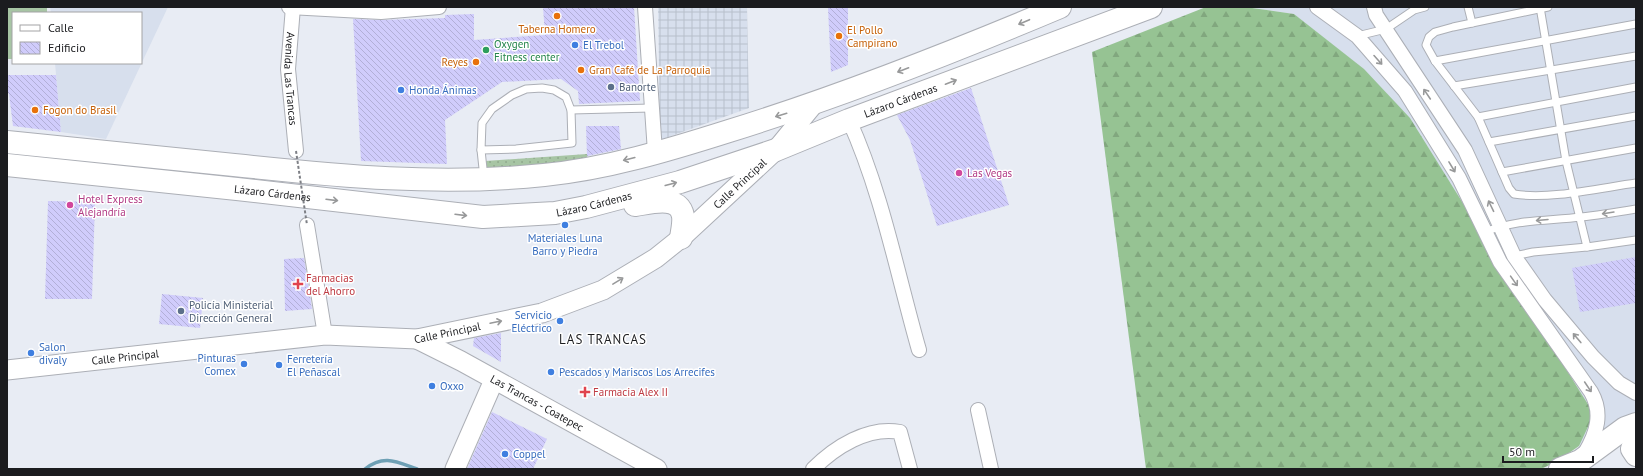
<svg xmlns="http://www.w3.org/2000/svg" width="1643" height="476" viewBox="0 0 1643 476" font-family="'PT Sans',sans-serif">
	<style>
		.built { fill: #d7dfed }
		.industrial { fill: url(#industrial-grid) }
		.grass { fill: url(#grass-dots) }
		.forest { fill: url(#forest-firs) }
		.pitch { fill: #a7c5a4 }
		.lines { fill: none; stroke-linecap: round; stroke-linejoin: round }
		.stream { stroke: #6ea0b5; stroke-width: 3.5 }
		.building { fill: url(#building-back-hatch) }
		.lane-casing { stroke: #acafb6; stroke-width: 9 }
		.street-casing { stroke: #acafb6; stroke-width: 16 }
		.secondary-casing { stroke: #acafb6; stroke-width: 21 }
		.primary-casing { stroke: #acafb6; stroke-width: 24 }
		.highway-casing { stroke: #acafb6; stroke-width: 24 }
		.lane { stroke: #fff; stroke-width: 7 }
		.street { stroke: #fff; stroke-width: 14 }
		.secondary { stroke: #fff; stroke-width: 19 }
		.primary { stroke: #fff; stroke-width: 22 }
		.highway { stroke: #fff; stroke-width: 22 }
		.path-bridge { stroke: #7e8086; stroke-width: 2; stroke-dasharray: 3 2; stroke-linecap: butt }
		.oneway { stroke: #98999a }
		.food-dot { fill: #e8710a; stroke: #fff; stroke-width: 1.5 }
		.shop-dot { fill: #3f7fe0; stroke: #fff; stroke-width: 1.5 }
		.leisure-dot { fill: #2e9e5b; stroke: #fff; stroke-width: 1.5 }
		.service-dot { fill: #5c6f8a; stroke: #fff; stroke-width: 1.5 }
		.hotel-dot { fill: #d1479c; stroke: #fff; stroke-width: 1.5 }
		.health-dot { fill: #e0444e; stroke: #fff; stroke-width: 1.5 }
		.labels { text-anchor: middle; stroke-width: 3; stroke-linejoin: round; paint-order: stroke }
		.food-label { font-size: 11px; fill: #c56008; stroke: #fff; text-anchor: start }
		.leisure-label { font-size: 11px; fill: #27864d; stroke: #fff; text-anchor: start }
		.shop-label { font-size: 11px; fill: #366cbe; stroke: #fff; text-anchor: start }
		.street-label { font-size: 11px; fill: #1b1c1f; stroke: #fff }
		.service-label { font-size: 11px; fill: #4e5e75; stroke: #fff; text-anchor: start }
		.hotel-label { font-size: 11px; fill: #b23c85; stroke: #fff; text-anchor: start }
		.health-label { font-size: 11px; fill: #be3a42; stroke: #fff; text-anchor: start }
		.quarter-label { font-size: 13px; letter-spacing: 1px; fill: #1b1c1f; stroke: #fff }
	</style>
	<defs>
		<pattern id="industrial-grid" width="8" height="8" patternUnits="userSpaceOnUse"><rect width="8" height="8" fill="#d7dfed"/><path d="M0 4h8M4 0v8" fill="none" stroke="#b8bfcb"/></pattern>
		<pattern id="grass-dots" width="8" height="8" patternUnits="userSpaceOnUse"><rect width="8" height="8" fill="#a7c5a4"/><path d="M2 2h.1M6 6h.1" fill="none" stroke="#8fa98d" stroke-width="1.8" stroke-linecap="round"/></pattern>
		<pattern id="forest-firs" width="22" height="20" patternUnits="userSpaceOnUse"><rect width="22" height="20" fill="#96c393"/><path d="M5 1l3.5 6h-7zM16 11l3.5 6h-7z" fill="#81a77e"/></pattern>
		<pattern id="building-back-hatch" width="6" height="6" patternUnits="userSpaceOnUse"><rect width="6" height="6" fill="#d0ccfb"/><path d="M-1 5l2 2M0 0l6 6M5-1l2 2" fill="none" stroke="#b2afd7"/></pattern>
	</defs>
	<rect width="100%" height="100%" fill="#e8ecf4"/>
	<g class="built">
		<path d="M50,7H168L106,139L61,132L55,63H141V13H51Z"/>
		<path d="M1245,7H1636V426L1579,446L1586,402L1410,118L1294,14Z"/>
	</g>
	<path class="industrial" d="M658,7H747L749,108L660,140Z"/>
	<path class="grass" d="M587,154L588,163L486,173L485,161Z"/>
	<path class="forest" d="M1206,7H1245L1294,14L1364,69L1410,118L1594,414L1579,446L1556,462L1541,469H1146L1092,52Z"/>
	<path class="pitch" d="M7,7H47V13H13V59H7Z"/>
	<g class="lines">
		<path class="stream" d="M365,469C384,454 397,462 417,469"/>
	</g>
	<g class="building">
		<path d="M543,7H634L640,101L579,104L578,91L561,79L502,82L445,120L447,164L361,161L353,19L381,20L445,18V15L474,14V40L545,35Z"/>
		<path d="M828,8H848V65L831,72Z"/>
		<path d="M7,75H56L61,132L13,126L9,94L7,92Z"/>
		<path d="M971,88L1009,205L937,226L910,140L897,115Z"/>
		<path d="M586,126H619L621,149L587,156Z"/>
		<path d="M48,201L95,202L92,299H45Z"/>
		<path d="M1636,257V303L1580,312L1572,268Z"/>
		<path d="M304,258L312,309L285,311L284,259Z"/>
		<path d="M162,294L203,298L200,328L159,324Z"/>
		<path d="M501,333V362L473,346L474,338Z"/>
		<path d="M492,412L547,439L533,469H467Z"/>
	</g>
	<g class="lines">
		<g class="lane-casing">
			<g id="lane">
				<path d="M1468,7L1472,23"/>
				<path d="M1540,7L1566,161L1587,247"/>
				<path d="M1548,7L1453,27L1435,32L1429,37L1426,45L1435,61L1478,117L1509,188L1514,194C1549,200 1600,188 1636,183"/>
				<path d="M1357,36L1386,29L1414,10L1425,7"/>
				<path d="M1435,61L1636,24"/>
				<path d="M1454,86L1636,56"/>
				<path d="M542,88L554,90L566,97L571,110L572,143L516,149L481,150L482,123L492,109L512,95L526,89Z"/>
				<path d="M571,110L651,108"/>
				<path d="M1478,117L1636,87"/>
				<path d="M1489,142L1636,116"/>
				<path d="M481,150L484,178"/>
				<path d="M1502,172L1636,148"/>
				<path d="M1485,232C1516,219 1549,221 1581,217C1600,215 1618,212 1636,209"/>
				<path d="M1514,256L1533,252L1587,247L1636,240"/>
			</g>
		</g>
		<g class="street-casing">
			<g id="street">
				<path d="M289,7L381,12L439,7"/>
				<path id="s1" d="M293,7L288,69L296,151"/>
				<path d="M645,7L655,152"/>
				<path d="M1317,7L1357,36L1405,91L1459,178L1500,262L1591,392C1603,413 1597,433 1585,453"/>
				<path d="M1374,7L1376,15L1465,150L1514,256L1545,300L1593,357L1619,383L1636,393"/>
				<path d="M849,120C882,193 897,273 919,350"/>
				<path d="M307,225L325,335"/>
				<path d="M978,410L991,469"/>
				<path d="M813,469C835,447 868,426 900,432L910,469"/>
			</g>
		</g>
		<g class="secondary-casing">
			<g id="secondary">
				<path id="s2" d="M417,339L461,361L657,469"/>
				<path id="s3" d="M7,370L325,335L417,339L542,313L603,290L656,258L681,238L776,150L813,105"/>
				<path d="M455,469L494,380"/>
			</g>
		</g>
		<g class="primary-casing">
			<g id="primary">
				<path d="M1636,437L1632,449L1636,455"/>
				<path d="M1560,469L1580,461L1625,428L1636,424"/>
			</g>
		</g>
		<g class="highway-casing">
			<g id="highway">
				<path d="M7,142C83,150 159,157 234,165C338,176 440,186 544,175C606,169 669,150 729,131C842,96 951,53 1060,7"/>
				<path id="s4" d="M7,165L237,189L483,217L555,213L586,207L680,182L776,150L849,120L1151,7"/>
				<path d="M635,205C650,203 679,194 683,216C684,222 682,231 681,238"/>
			</g>
		</g>
		<use href="#lane" class="lane"/>
		<use href="#street" class="street"/>
		<use href="#secondary" class="secondary"/>
		<use href="#primary" class="primary"/>
		<use href="#highway" class="highway"/>
		<path class="path-bridge" d="M296,151L307,225"/>
	</g>
	<defs><path id="oneway-shaft" d="M-6 0H5M1.5-3L5.5 0L1.5 3" fill="none" stroke-width="1.6" stroke-linecap="round" stroke-linejoin="round"/></defs>
	<g class="oneway">
		<use href="#oneway-shaft" transform="translate(1024 22) rotate(157)"/>
		<use href="#oneway-shaft" transform="translate(1378 60) rotate(48)"/>
		<use href="#oneway-shaft" transform="translate(903 70) rotate(159)"/>
		<use href="#oneway-shaft" transform="translate(951 82) rotate(-21)"/>
		<use href="#oneway-shaft" transform="translate(1427 94) rotate(-124)"/>
		<use href="#oneway-shaft" transform="translate(781 115) rotate(163)"/>
		<use href="#oneway-shaft" transform="translate(629 159) rotate(166)"/>
		<use href="#oneway-shaft" transform="translate(1452 167) rotate(59)"/>
		<use href="#oneway-shaft" transform="translate(671 184) rotate(-15)"/>
		<use href="#oneway-shaft" transform="translate(332 200) rotate(7)"/>
		<use href="#oneway-shaft" transform="translate(1491 206) rotate(-116)"/>
		<use href="#oneway-shaft" transform="translate(1608 213) rotate(171)"/>
		<use href="#oneway-shaft" transform="translate(461 215) rotate(7)"/>
		<use href="#oneway-shaft" transform="translate(1542 220) rotate(175)"/>
		<use href="#oneway-shaft" transform="translate(618 281) rotate(-31)"/>
		<use href="#oneway-shaft" transform="translate(1514 281) rotate(55)"/>
		<use href="#oneway-shaft" transform="translate(496 322) rotate(-12)"/>
		<use href="#oneway-shaft" transform="translate(1577 338) rotate(-130)"/>
		<use href="#oneway-shaft" transform="translate(1588 387) rotate(56)"/>
	</g>
	<g class="food-dot">
		<circle cx="557" cy="16" r="4"/>
		<circle cx="839" cy="36" r="4"/>
		<circle cx="476" cy="62" r="4"/>
		<circle cx="581" cy="70" r="4"/>
		<circle cx="35" cy="110" r="4"/>
	</g>
	<g class="shop-dot">
		<circle cx="575" cy="45" r="4"/>
		<circle cx="401" cy="90" r="4"/>
		<circle cx="565" cy="225" r="4"/>
		<circle cx="560" cy="321" r="4"/>
		<circle cx="31" cy="353" r="4"/>
		<circle cx="244" cy="364" r="4"/>
		<circle cx="279" cy="365" r="4"/>
		<circle cx="551" cy="372" r="4"/>
		<circle cx="432" cy="386" r="4"/>
		<circle cx="505" cy="454" r="4"/>
	</g>
	<circle class="leisure-dot" cx="486" cy="50" r="4"/>
	<g class="service-dot">
		<circle cx="611" cy="87" r="4"/>
		<circle cx="181" cy="311" r="4"/>
	</g>
	<g class="hotel-dot">
		<circle cx="959" cy="173" r="4"/>
		<circle cx="70" cy="205" r="4"/>
	</g>
	<g class="health-dot">
		<path d="M296 278h4v4h4v4h-4v4h-4v-4h-4v-4h4z"/>
		<path d="M583 386h4v4h4v4h-4v4h-4v-4h-4v-4h4z"/>
	</g>
	<g class="labels">
		<g class="food-label">
			<text x="557" y="33" text-anchor="middle">Taberna Homero</text>
			<text x="847" y="34">El Pollo<tspan x="847" dy="13">Campirano</tspan></text>
			<text x="468" y="66" text-anchor="end">Reyes</text>
			<text x="589" y="74">Gran Café de La Parroquia</text>
			<text x="43" y="114">Fogon do Brasil</text>
		</g>
		<g class="leisure-label">
			<text x="494" y="48">Oxygen<tspan x="494" dy="13">Fitness center</tspan></text>
		</g>
		<g class="shop-label">
			<text x="583" y="49">El Trebol</text>
			<text x="409" y="94">Honda Ánimas</text>
			<text x="565" y="242" text-anchor="middle">Materiales Luna<tspan x="565" dy="13">Barro y Piedra</tspan></text>
			<text x="552" y="319" text-anchor="end">Servicio<tspan x="552" dy="13">Eléctrico</tspan></text>
			<text x="39" y="351">Salon<tspan x="39" dy="13">divaly</tspan></text>
			<text x="236" y="362" text-anchor="end">Pinturas<tspan x="236" dy="13">Comex</tspan></text>
			<text x="287" y="363">Ferretería<tspan x="287" dy="13">El Peñascal</tspan></text>
			<text x="559" y="376">Pescados y Mariscos Los Arrecifes</text>
			<text x="440" y="390">Oxxo</text>
			<text x="513" y="458">Coppel</text>
		</g>
		<g class="street-label">
			<text dy="4" stroke="none"><textPath href="#s1" startOffset="72">Avenida Las Trancas</textPath></text>
			<text dy="4" stroke="none"><textPath href="#s4" startOffset="915">Lázaro Cárdenas</textPath></text>
			<text dy="4" stroke="none"><textPath href="#s3" startOffset="779">Calle Principal</textPath></text>
			<text dy="4" stroke="none"><textPath href="#s4" startOffset="267">Lázaro Cárdenas</textPath></text>
			<text dy="4" stroke="none"><textPath href="#s4" startOffset="591">Lázaro Cárdenas</textPath></text>
			<text dy="4" stroke="none"><textPath href="#s3" startOffset="443">Calle Principal</textPath></text>
			<text dy="4" stroke="none"><textPath href="#s3" startOffset="119">Calle Principal</textPath></text>
			<text dy="4" stroke="none"><textPath href="#s2" startOffset="136">Las Trancas - Coatepec</textPath></text>
		</g>
		<g class="service-label">
			<text x="619" y="91">Banorte</text>
			<text x="189" y="309">Policía Ministerial<tspan x="189" dy="13">Dirección General</tspan></text>
		</g>
		<g class="hotel-label">
			<text x="967" y="177">Las Vegas</text>
			<text x="78" y="203">Hotel Express<tspan x="78" dy="13">Alejandría</tspan></text>
		</g>
		<g class="health-label">
			<text x="306" y="282">Farmacias<tspan x="306" dy="13">del Ahorro</tspan></text>
			<text x="593" y="396">Farmacia Alex II</text>
		</g>
		<g class="quarter-label">
			<text x="603" y="344">LAS TRANCAS</text>
		</g>
	</g>
	<rect width="1643" height="476" fill="none" stroke="#1b1c1f" stroke-width="16"/>
	<rect x="12" y="12" width="130" height="52" fill="#ffffff" stroke="#a4a4a5"/>
	<rect x="20" y="25" width="20" height="6" fill="#ffffff" stroke="#a4a4a5"/>
	<text x="48" y="32" font-size="12" fill="#1b1c1f">Calle</text>
	<rect x="20" y="42" width="20" height="12" fill="url(#building-back-hatch)" stroke="#a4a4a5"/>
	<text x="48" y="52" font-size="12" fill="#1b1c1f">Edificio</text>
	<path d="M1503 456v6h90v-6" fill="none" stroke="#1b1c1f" stroke-width="2"/>
	<text x="1509" y="456" font-size="12" fill="#1b1c1f" stroke="#ffffff" stroke-width="3" paint-order="stroke">50 m</text>
</svg>
